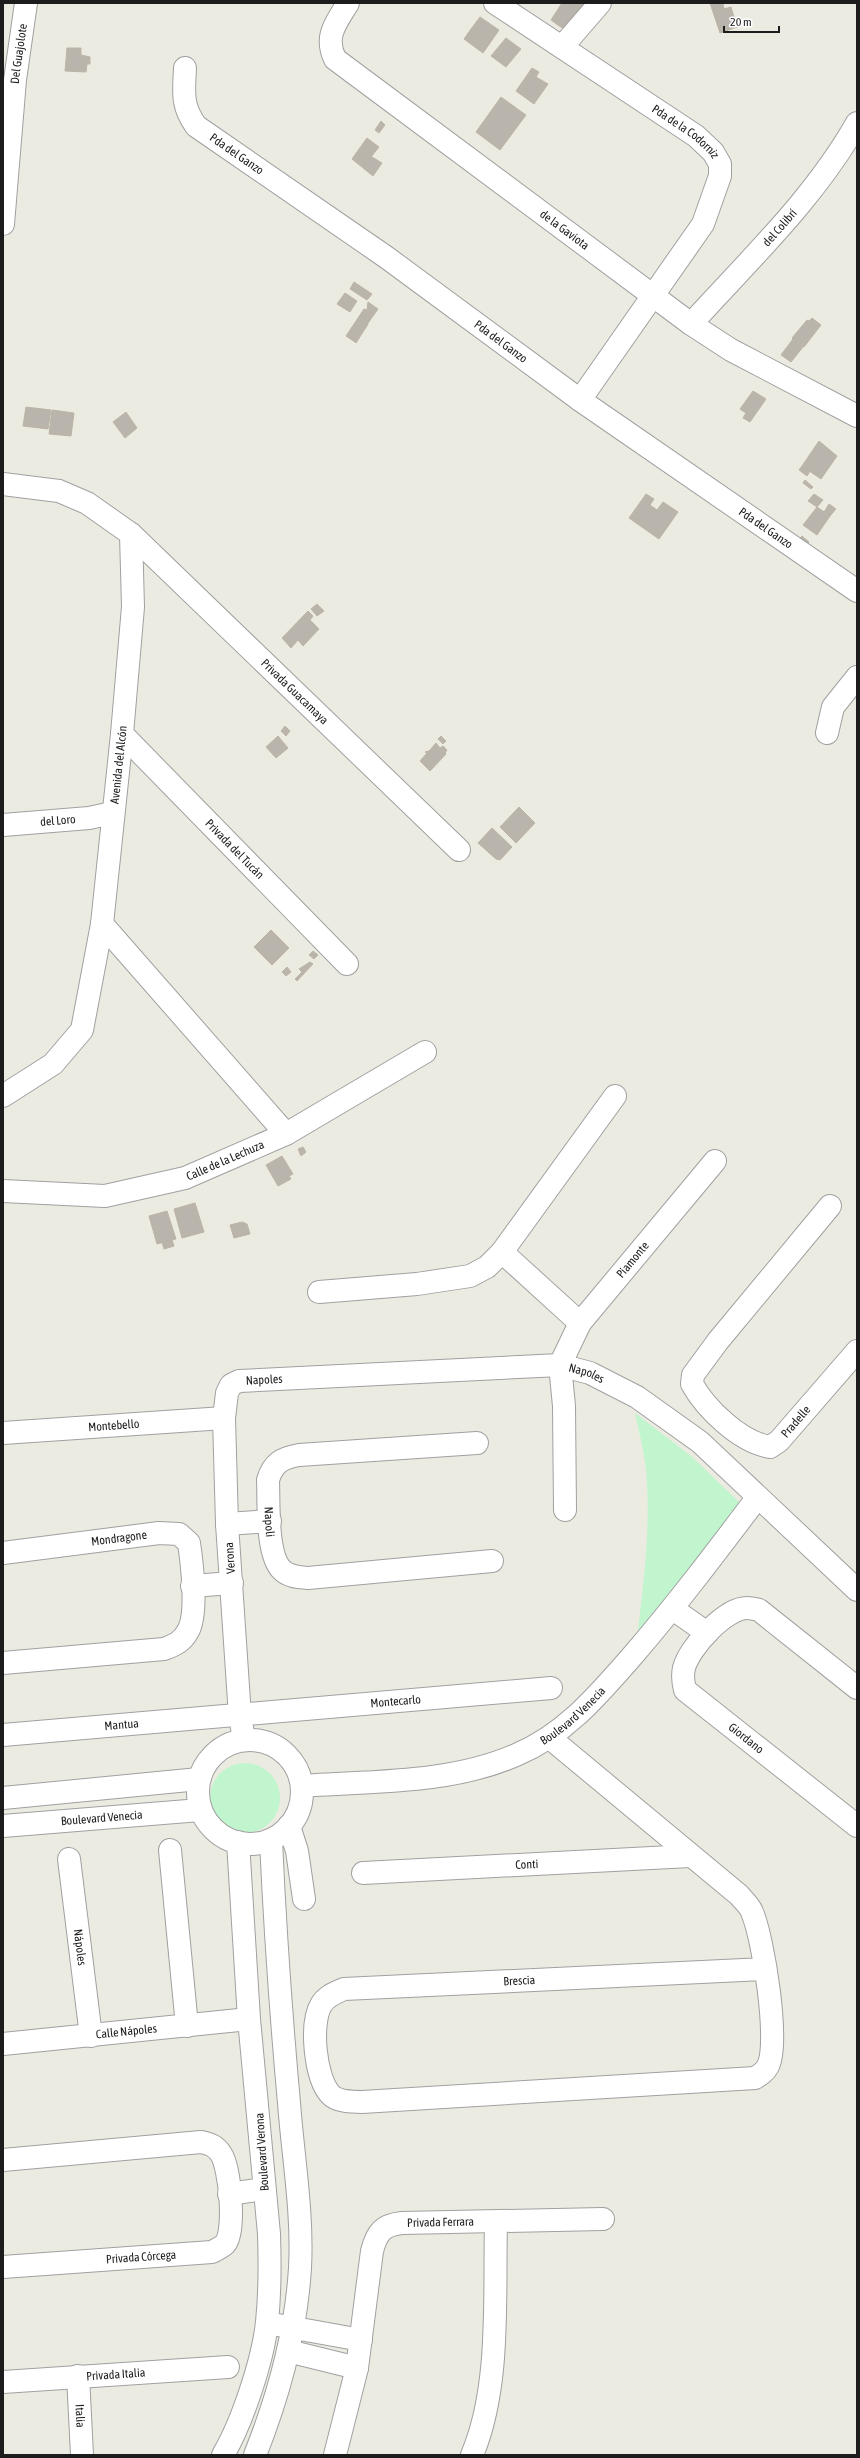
<svg xmlns="http://www.w3.org/2000/svg" width="860" height="2458" viewBox="0 0 860 2458" font-family="'Asap Condensed',sans-serif">
	<style>
		.park { fill: #c0f5ce }
		.building { fill: #b9b4ac; stroke: #bdb4a5 }
		.lines { fill: none; stroke-linecap: round; stroke-linejoin: round }
		.minor-casing { stroke: #a0a0a0; stroke-width: 24 }
		.minor { stroke: #fff; stroke-width: 22 }
		.labels { text-anchor: middle; stroke-width: 3; stroke-linejoin: round; paint-order: stroke }
		.street-label { font-size: 12px; fill: #1c1c1c; stroke: #fff }
	</style>
	<rect width="100%" height="100%" fill="#ecebe2"/>
	<g class="park">
		<path d="M635,1413L691,1456L739,1502L738,1509L638,1631C644,1577 651,1524 646,1470C644,1451 639,1432 635,1413Z"/>
		<circle cx="245" cy="1798" r="35"/>
	</g>
	<g class="building">
		<path d="M562,3H586L565,30L551,20Z"/>
		<path d="M710,3H723L724,9L713,12Z"/>
		<path d="M731,7L737,27L720,33L713,12Z"/>
		<path d="M480,17L499,30L490,43L471,29Z"/>
		<path d="M471,29L490,43L483,53L464,39Z"/>
		<path d="M506,38L521,49L506,67L491,56Z"/>
		<path d="M67,48H81V55L90,57V64H87L86,72L65,71Z"/>
		<path d="M532,68L539,72L536,77L548,84L534,104L516,91Z"/>
		<path d="M501,97L526,115L500,150L476,132Z"/>
		<path d="M381,121L385,125L379,133L375,130Z"/>
		<path d="M367,138L379,147L371,157L359,149Z"/>
		<path d="M359,149L382,163L373,176L352,159Z"/>
		<path d="M354,282L372,294L367,300L350,289Z"/>
		<path d="M345,293L357,301L350,312L337,304Z"/>
		<path d="M368,302L378,309L373,316L364,309L367,310Z"/>
		<path d="M364,309L373,316L355,342L346,336Z"/>
		<path d="M812,318L821,325L804,347L792,338L807,320L809,321Z"/>
		<path d="M368,324L356,343L355,342Z"/>
		<path d="M793,339L803,347L791,362L781,355Z"/>
		<path d="M753,391L766,399L750,422L743,418L746,413L740,409Z"/>
		<path d="M26,407L51,410L48,429L23,426Z"/>
		<path d="M52,410L74,413L71,436L49,434Z"/>
		<path d="M126,412L137,428L125,438L113,422Z"/>
		<path d="M819,441L837,456L821,479L802,466Z"/>
		<path d="M802,466L810,471L807,476L799,470Z"/>
		<path d="M805,480L813,487L811,489L803,483Z"/>
		<path d="M646,494L654,499L650,505L657,510L663,502L678,512L659,539L629,518Z"/>
		<path d="M814,494L823,500L817,507L808,501Z"/>
		<path d="M829,504L836,509L830,516L824,512Z"/>
		<path d="M817,507L830,516L817,535L803,525Z"/>
		<path d="M802,536L809,542L805,546L798,540Z"/>
		<path d="M317,604L324,611L317,616L311,609Z"/>
		<path d="M308,611L313,616L310,620L319,629L303,646L298,640L291,648L282,638Z"/>
		<path d="M285,726L290,731L286,736L281,731Z"/>
		<path d="M278,736L288,748L276,758L266,747Z"/>
		<path d="M441,736L446,741L443,744L438,739Z"/>
		<path d="M436,743L440,748L443,746L447,750L445,753L446,754L430,771L420,761L427,753L425,752L429,751Z"/>
		<path d="M519,807L535,823L516,843L500,827Z"/>
		<path d="M492,828L512,847L500,860L496,859L478,843Z"/>
		<path d="M271,930L289,948L272,965L254,947Z"/>
		<path d="M313,951L318,955L314,959L309,955Z"/>
		<path d="M310,962L313,964L297,981L295,979L302,972L299,969Z"/>
		<path d="M287,967L291,972L286,976L282,972Z"/>
		<path d="M303,1147L306,1152L301,1156L298,1149Z"/>
		<path d="M282,1156L293,1174L289,1176L291,1179L278,1186L266,1165Z"/>
		<path d="M195,1203L204,1232L182,1238L174,1209Z"/>
		<path d="M167,1211L176,1239L157,1244L149,1216Z"/>
		<path d="M242,1222L247,1224L250,1234L234,1238L230,1225Z"/>
		<path d="M172,1240L174,1246L164,1249L162,1242Z"/>
	</g>
	<g class="lines">
		<g class="minor-casing">
			<g id="minor">
				<path id="s1" d="M348,3C336,23 324,36 335,59L691,324L731,350L857,416"/>
				<path id="s2" d="M495,3L696,136L713,152L720,164V176L703,224L580,400"/>
				<path d="M562,47L600,3"/>
				<path id="s3" d="M185,68C184,92 181,105 196,126L386,257L580,400L857,591"/>
				<path id="s4" d="M3,224L15,80L26,3"/>
				<path id="s5" d="M691,324C749,260 814,199 857,123"/>
				<path id="s6" d="M3,484L59,491L87,503L131,534L459,850"/>
				<path d="M827,733L833,707L857,677"/>
				<path id="s7" d="M122,734L347,964"/>
				<path id="s8" d="M3,825L89,818L112,813"/>
				<path d="M102,924L286,1134"/>
				<path id="s9" d="M3,1096L53,1064L82,1030L102,924L122,734L133,607L131,534"/>
				<path id="s10" d="M3,1191L105,1196L185,1178L286,1134L425,1052"/>
				<path id="s11" d="M830,1206L718,1341L693,1375L692,1384C706,1409 740,1442 770,1447L779,1441L857,1351"/>
				<path d="M502,1252L580,1323"/>
				<path d="M319,1292L417,1284L470,1276L487,1267L502,1252L615,1096"/>
				<path id="s12" d="M3,1433L224,1418"/>
				<path id="s13" d="M477,1443L299,1455C282,1458 273,1463 268,1480C269,1502 266,1555 282,1570C289,1577 299,1577 308,1578L492,1561"/>
				<path id="s14" d="M565,1510L564,1406L560,1365L580,1323L715,1161"/>
				<path d="M227,1524L270,1521"/>
				<path id="s15" d="M3,1553L159,1533L179,1534L189,1543C192,1563 198,1614 188,1631C182,1642 175,1645 164,1649L3,1663"/>
				<path d="M192,1586L232,1583"/>
				<path d="M673,1609L707,1633"/>
				<path id="s16" d="M857,1688L759,1610C755,1609 750,1608 747,1608C725,1608 689,1648 684,1668C682,1676 683,1682 685,1690L857,1826"/>
				<path id="s17" d="M3,1735L551,1688"/>
				<path id="s18" d="M550,1738L739,1895C743,1900 750,1906 752,1912C763,1937 780,2042 768,2066C765,2072 760,2075 755,2078L362,2102C353,2102 337,2102 330,2094C315,2077 310,2024 321,2005C326,1996 335,1993 344,1989L765,1969"/>
				<path id="s19" d="M244,1740L240,1716L227,1524L224,1418L227,1393L231,1385L239,1381L560,1365L590,1373L637,1397L700,1442L857,1590"/>
				<circle cx="250" cy="1792" r="52"/>
				<path id="s20" d="M302,1786C372,1781 450,1784 516,1755C566,1734 599,1694 634,1654C677,1604 717,1551 757,1498"/>
				<path d="M3,1798L199,1779"/>
				<path id="s21" d="M3,1826L200,1810"/>
				<path d="M289,1826L297,1851L304,1899"/>
				<path d="M170,1850L187,2026"/>
				<path id="s22" d="M69,1859L91,2036"/>
				<path id="s23" d="M363,1873L690,1856"/>
				<path id="s24" d="M3,2044L249,2019"/>
				<path d="M3,2160L201,2142C210,2144 216,2146 221,2154C230,2168 236,2231 225,2244C222,2247 216,2250 212,2252L3,2267"/>
				<path d="M229,2194L264,2189"/>
				<path d="M278,2325L361,2340"/>
				<path d="M288,2351L357,2368"/>
				<path id="s25" d="M78,2376L82,2455"/>
				<path id="s26" d="M3,2382L228,2367"/>
				<path d="M223,2455C242,2423 263,2360 267,2322C270,2293 270,2263 269,2234L249,2019L238,1842"/>
				<path d="M255,2455C279,2395 296,2333 300,2268C303,2213 293,2157 289,2103C281,2015 275,1928 271,1841"/>
				<path id="s27" d="M335,2455L357,2368L372,2251C377,2232 383,2225 402,2223L603,2219"/>
				<path d="M472,2455C501,2387 494,2296 496,2223"/>
			</g>
		</g>
		<use href="#minor" class="minor"/>
	</g>
	<g class="labels">
		<g class="street-label">
			<text dy="4" stroke="none"><textPath href="#s4" startOffset="171">Del Guajolote</textPath></text>
			<text dy="4" stroke="none"><textPath href="#s2" startOffset="230">Pda de la Codorniz</textPath></text>
			<text dy="4" stroke="none"><textPath href="#s3" startOffset="110">Pda del Ganzo</textPath></text>
			<text dy="4" stroke="none"><textPath href="#s5" startOffset="131">del Colibrí</textPath></text>
			<text dy="4" stroke="none"><textPath href="#s1" startOffset="347">de la Gaviota</textPath></text>
			<text dy="4" stroke="none"><textPath href="#s3" startOffset="434">Pda del Ganzo</textPath></text>
			<text dy="4" stroke="none"><textPath href="#s3" startOffset="758">Pda del Ganzo</textPath></text>
			<text dy="4" stroke="none"><textPath href="#s6" startOffset="368">Privada Guacamaya</textPath></text>
			<text dy="4" stroke="none"><textPath href="#s9" startOffset="372">Avenida del Alcón</textPath></text>
			<text dy="4" stroke="none"><textPath href="#s8" startOffset="55">del Loro</textPath></text>
			<text dy="4" stroke="none"><textPath href="#s7" startOffset="161">Privada del Tucán</textPath></text>
			<text dy="4" stroke="none"><textPath href="#s10" startOffset="228">Calle de la Lechuza</textPath></text>
			<text dy="4" stroke="none"><textPath href="#s14" startOffset="274">Piamonte</textPath></text>
			<text dy="4" stroke="none"><textPath href="#s19" startOffset="715">Napoles</textPath></text>
			<text dy="4" stroke="none"><textPath href="#s19" startOffset="391">Napoles</textPath></text>
			<text dy="4" stroke="none"><textPath href="#s11" startOffset="366">Pradelle</textPath></text>
			<text dy="4" stroke="none"><textPath href="#s12" startOffset="111">Montebello</textPath></text>
			<text dy="4" stroke="none"><textPath href="#s13" startOffset="263">Napoli</textPath></text>
			<text dy="4" stroke="none"><textPath href="#s15" startOffset="117">Mondragone</textPath></text>
			<text transform="translate(230 1558) rotate(-94)" y="4">Verona</text>
			<text dy="4" stroke="none"><textPath href="#s17" startOffset="394">Montecarlo</textPath></text>
			<text dy="4" stroke="none"><textPath href="#s20" startOffset="287">Boulevard Venecia</textPath></text>
			<text dy="4" stroke="none"><textPath href="#s17" startOffset="119">Mantua</textPath></text>
			<text dy="4" stroke="none"><textPath href="#s16" startOffset="328">Giordano</textPath></text>
			<text dy="4" stroke="none"><textPath href="#s21" startOffset="99">Boulevard Venecia</textPath></text>
			<text dy="4" stroke="none"><textPath href="#s23" startOffset="164">Conti</textPath></text>
			<text dy="4" stroke="none"><textPath href="#s22" startOffset="89">Nápoles</textPath></text>
			<text dy="4" stroke="none"><textPath href="#s18" startOffset="1166">Brescia</textPath></text>
			<text dy="4" stroke="none"><textPath href="#s24" startOffset="124">Calle Nápoles</textPath></text>
			<text transform="translate(262 2152) rotate(-94)" y="4">Boulevard Verona</text>
			<text dy="4" stroke="none"><textPath href="#s27" startOffset="291">Privada Ferrara</textPath></text>
			<text transform="translate(141 2257) rotate(-4)" y="4">Privada Córcega</text>
			<text dy="4" stroke="none"><textPath href="#s26" startOffset="113">Privada Italia</textPath></text>
			<text dy="4" stroke="none"><textPath href="#s25" startOffset="40">Italia</textPath></text>
		</g>
	</g>
	<rect width="860" height="2458" fill="none" stroke="#1c1c1c" stroke-width="8"/>
	<path d="M724 26v6h55v-6" fill="none" stroke="#1c1c1c" stroke-width="2"/>
	<text x="730" y="26" font-size="12" fill="#1c1c1c" stroke="#ffffff" stroke-width="3" paint-order="stroke">20 m</text>
</svg>
